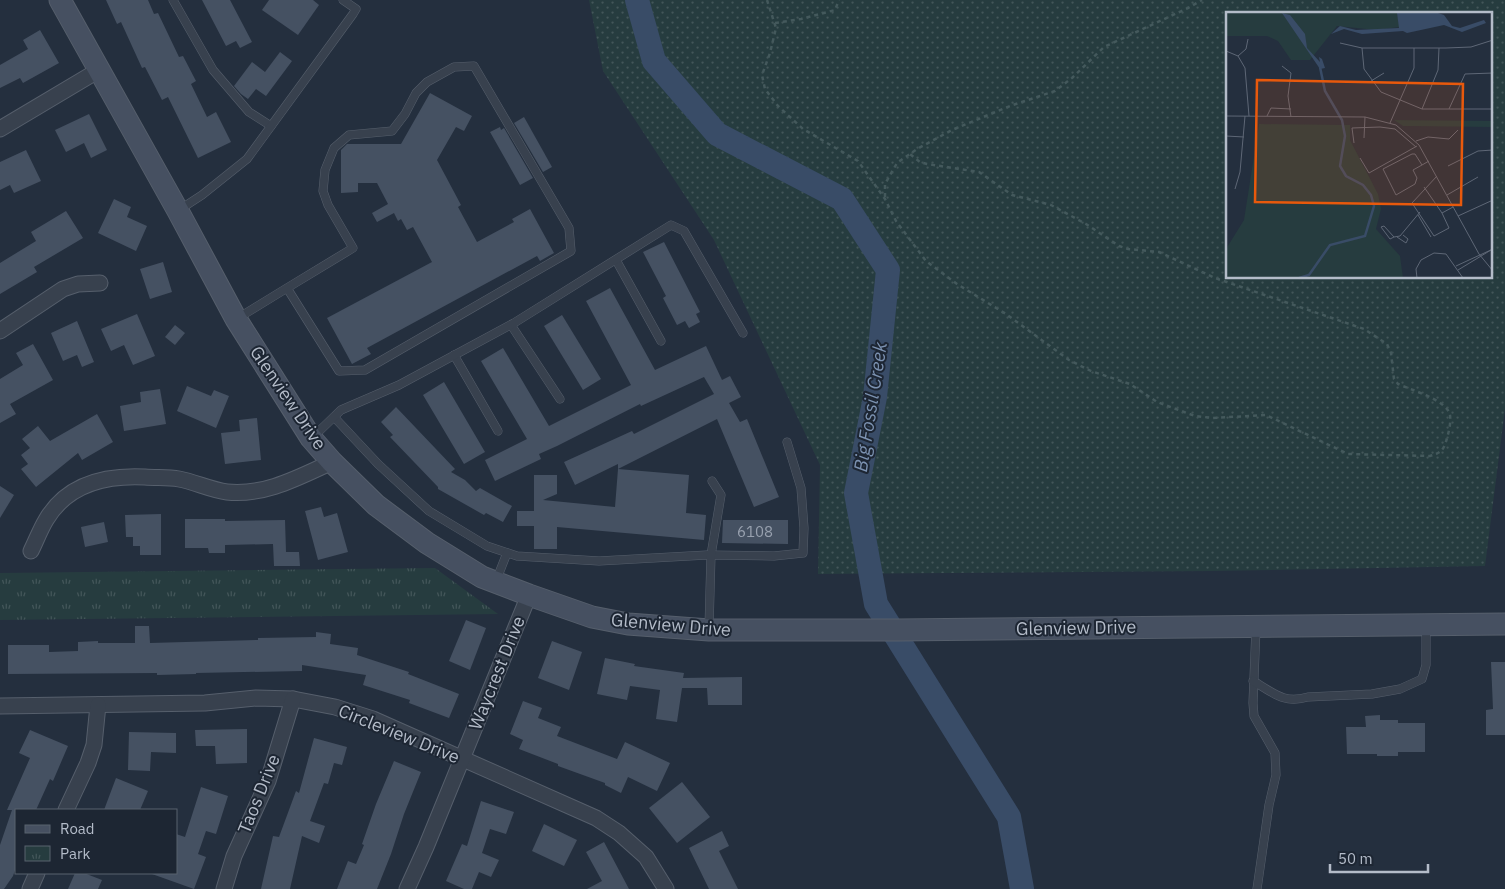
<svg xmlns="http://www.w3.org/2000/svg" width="1505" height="889" viewBox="0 0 1505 889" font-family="'IBM Plex Sans',sans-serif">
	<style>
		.grass { fill: url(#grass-dots); fill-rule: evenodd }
		.park { fill: url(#park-tufts) }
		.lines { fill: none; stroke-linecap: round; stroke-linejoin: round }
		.river { stroke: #394c67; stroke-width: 24 }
		.building { fill: #455162 }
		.lane-casing { stroke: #565f6c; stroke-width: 9 }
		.street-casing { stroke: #565f6c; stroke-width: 17 }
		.secondary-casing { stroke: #565f6c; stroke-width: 23 }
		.path { stroke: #44595c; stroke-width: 2.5; stroke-dasharray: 4 4; stroke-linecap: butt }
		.lane { stroke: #38414e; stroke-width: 8 }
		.street { stroke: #38414e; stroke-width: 15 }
		.secondary { stroke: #465061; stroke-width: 21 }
		.labels { text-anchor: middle; stroke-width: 4; stroke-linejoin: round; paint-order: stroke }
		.number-label { font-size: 15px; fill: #98a1af }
		.street-label { font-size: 18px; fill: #b4bcc9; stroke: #1d2633 }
		.water-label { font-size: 19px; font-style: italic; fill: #7c92b1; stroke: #1d2633 }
		.inset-river { fill: none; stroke: #394c67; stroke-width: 2.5 }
		.inset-road { fill: none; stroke: #5e6776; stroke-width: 1 }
		.view { fill: #e8590c; fill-opacity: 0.15; stroke: #e8590c; stroke-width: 2.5 }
		.inset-edge { fill: none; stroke: #b4bcc9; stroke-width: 2.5 }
	</style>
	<defs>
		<pattern id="grass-dots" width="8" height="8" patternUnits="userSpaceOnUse" patternTransform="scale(1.25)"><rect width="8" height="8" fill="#263c3f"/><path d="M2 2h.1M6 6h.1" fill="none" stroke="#435659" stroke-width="1.8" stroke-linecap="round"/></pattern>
		<pattern id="park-tufts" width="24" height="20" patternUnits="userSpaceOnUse" patternTransform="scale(1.25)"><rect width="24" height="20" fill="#263c3f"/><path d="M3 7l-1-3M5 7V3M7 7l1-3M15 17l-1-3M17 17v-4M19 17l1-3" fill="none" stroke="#435659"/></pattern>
	</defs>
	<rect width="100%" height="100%" fill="#242f3e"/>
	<path class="grass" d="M589,0H1505V409L1485,566L1211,571L818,574L820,465L714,240L603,71ZM1228,14H1491V278H1228Z"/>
	<path class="park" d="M435,568L498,614L0,620V573Z"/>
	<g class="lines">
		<path class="river" d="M637,0L654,61L717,134L842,199L888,270L875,397L856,493L876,604L1009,817L1022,889"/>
	</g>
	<g class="building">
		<path d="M106,0H148L154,14L158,13L179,57L183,56L196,81L191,84L207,117L216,112L231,142L198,158L168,97L162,100L145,67L142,68L121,22L117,24Z"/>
		<path d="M202,0H230L252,42L240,48L236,41L226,46Z"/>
		<path d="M269,0H313L319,5L298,35L262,10Z"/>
		<path d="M40,30L59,63L23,83L20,78L0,88V65L28,49L23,40Z"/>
		<path d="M280,52L292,61L266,96L256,89L248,99L241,94L234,86L252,62L265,72Z"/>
		<path d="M430,93L472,116L464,131L456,127L437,160L461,205L458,207L477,242L514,222L512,219L530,209L554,253L540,261L537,256L367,348L371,354L352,364L327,318L432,262L413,227L407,230L401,219L398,221L394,213L377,222L372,213L388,204L377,183H358V192L341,193V150L347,144H401Z"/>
		<path d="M89,114L107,150L91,158L84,143L66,152L55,130Z"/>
		<path d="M524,117L552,167L543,172L514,123Z"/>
		<path d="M500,127L501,130L504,128L533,178L520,185L490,132Z"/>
		<path d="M26,150L41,181L14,193L10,185L0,190V162Z"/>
		<path d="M114,199L131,207L127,217L147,226L136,251L98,233Z"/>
		<path d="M66,211L83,238L34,267L37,272L0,294V263L36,241L31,232Z"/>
		<path d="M664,242L700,312L696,314L700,322L689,328L685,321L677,325L663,298L666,296L643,252Z"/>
		<path d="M163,262L172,292L150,299L140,269Z"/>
		<path d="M610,288L655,370L706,346L722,380L730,376L741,397L729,403L740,422L747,419L779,497L754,507L717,419L618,469V464L575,485L564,462L632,431L634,434L714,394L704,377L641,406L640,404L557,446L539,454L541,459L495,481L485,460L527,439L481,361L503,348L549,426L631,385L586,301Z"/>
		<path d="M137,314L155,356L133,365L124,345L111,351L101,329Z"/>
		<path d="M562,315L601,379L583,390L544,326Z"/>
		<path d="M77,321L94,362L82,367L77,355L63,361L51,333Z"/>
		<path d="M175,325L185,333L175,345L165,337Z"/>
		<path d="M33,344L53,380L10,404L16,414L0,423V379L23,365L16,353Z"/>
		<path d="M444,382L485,452L464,464L423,395Z"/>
		<path d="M187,386L211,396L214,390L229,396L216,428L177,411Z"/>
		<path d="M160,389L166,424L124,431L120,406L141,402L140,392Z"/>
		<path d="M396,407L455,469L451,472L465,480L476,491L480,488L512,506L503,522L486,513L484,515L438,489V487L390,437L393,435L381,422Z"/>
		<path d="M97,414L113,442L82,460L78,453L36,487L21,469L28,464L21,455L30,448L22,439L38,426L50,441Z"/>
		<path d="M257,418L261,460L225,464L221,433L240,431L239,420Z"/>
		<path d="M618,469L689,475L686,513L706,515L704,540L557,527V549H534V526H517V511H534V475H557V494L543,500L615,507Z"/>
		<path d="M0,486L14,495L0,518Z"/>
		<path d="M321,507L324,517L337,513L348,552L318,560L305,511Z"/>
		<path d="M161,514V555H140V546H133V537H126L125,515Z"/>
		<path d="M185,519H225V521L285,520L286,552H299L300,566H274L273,544L225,545V553H209L208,548H185Z"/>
		<path d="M723,520H788V544L722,543Z"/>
		<path d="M104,522L108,542L85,547L81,527Z"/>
		<path d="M466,620L486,628L470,670L449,661Z"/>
		<path d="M135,626H149L150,643L258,640V638L316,637V632L331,634L330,644L358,648L357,655L409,672L408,674L459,694L449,718L409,703L410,700L363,685L366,675L302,665V671L196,673V674L157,675V673L8,674V645H49V652L78,651V642L98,641V643H135Z"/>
		<path d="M552,641L582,652L569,690L538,678Z"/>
		<path d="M605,658L635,664L634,666L684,673L683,678L742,677V705H708L707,688H682L677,722L656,719L660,690L630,686L627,700L597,694Z"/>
		<path d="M1491,662H1505V735H1486V710L1493,709Z"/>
		<path d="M523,701L542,708L538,718L561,727L557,736L617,759L625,742L670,763L657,791L628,777L621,793L605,785V783L558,766V764L519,749L523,740L510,734Z"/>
		<path d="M1380,715V720H1398V723H1425V752H1398V756H1377V754H1347L1346,727H1366L1365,716Z"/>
		<path d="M247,729V763L216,764L215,746H196L195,730Z"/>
		<path d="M30,730L68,746L53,781L50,779L36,810H16V867L13,876L4,889H0V845L12,810H7L30,758L19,753Z"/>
		<path d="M129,732L176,733V753L151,752L150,771L128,770Z"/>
		<path d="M314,738L347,747L342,765L334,763L328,784L324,783L310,821L325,826L319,843L302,836L290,889H261L273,836L279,837L296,791L299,793Z"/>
		<path d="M394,761L421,772L404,814L391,854L377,889H337L348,861L356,864L364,845L362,844L376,804Z"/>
		<path d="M116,778L148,791L140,810H104Z"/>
		<path d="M682,782L710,817L677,843L649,808Z"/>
		<path d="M201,787L228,796L216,834L206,831L198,854L206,857L194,889L152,874V873H176V834L185,837Z"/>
		<path d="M481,801L514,812L506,834L490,829L482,853L499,860L491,877L479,872L472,889H464L446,881L462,844L467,846Z"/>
		<path d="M544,824L577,840L564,866L532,851Z"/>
		<path d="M722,831L729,846L719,851L738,889H709L689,848Z"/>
		<path d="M604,842L629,889H587L602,881L586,852Z"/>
		<path d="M75,873H84L102,880L98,889H68Z"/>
	</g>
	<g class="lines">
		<g class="lane-casing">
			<g id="lane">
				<path d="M173,0L213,70L249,112L271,126"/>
				<path d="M179,210L202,195L247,159L353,14L356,9L343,0"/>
				<path d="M616,260L661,341"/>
				<path d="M238,318L287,288L339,371L365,370L571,251L569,228L474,66L454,67L427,82L416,93L405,114L392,131L349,135L334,148L325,170L323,191L328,205L353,248L287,288"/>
				<path d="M511,325L560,399"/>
				<path d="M454,355L498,431"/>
				<path d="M334,417L378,464L429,511L487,546L517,556L599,561L707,555L774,556L803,553L804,528L801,488L787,442"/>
				<path d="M313,437L341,410L399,385L514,323L671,225L684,231L743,333"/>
				<path d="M496,581L507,553"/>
				<path d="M709,628L711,555L721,495L712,481"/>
				<path d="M1256,628L1253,703L1254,716L1275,753L1276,775L1269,805L1257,889"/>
				<path d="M1253,681C1274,693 1283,704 1308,697L1372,694L1400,689L1422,679L1426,665V626"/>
			</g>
		</g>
		<g class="street-casing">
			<g id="street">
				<path d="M0,129L99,70"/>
				<path d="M0,331L63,289L78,284L100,283"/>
				<path d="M31,551C36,541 40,530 46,520C67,484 106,475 145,477C156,478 168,477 179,479C195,482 211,490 227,492C265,496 299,477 332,462"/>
				<path d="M0,706L205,703L256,698L293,699L335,707L373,719L596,818L619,833L646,857L666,889"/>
				<path d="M66,810L88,763L94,745L98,705"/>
				<path d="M30,889L37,873"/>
				<path d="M224,889L234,856L268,781L293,699"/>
				<path d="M407,889L426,847L529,595"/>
			</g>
		</g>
		<g class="secondary-casing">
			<path id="secondary" d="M60,0L178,211L236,319L311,438L332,462L376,505L427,543L482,577L529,595L592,617L628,624L709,630H898L1505,624"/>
		</g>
		<g class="path">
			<path d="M767,0L776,28L770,53L762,75L765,89L778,106L803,129L858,161L885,199L896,221L926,261L957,284L1006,314L1069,360L1091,371L1130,384L1157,402L1195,416L1213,418L1266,415L1348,454L1430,456C1441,453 1444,450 1447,438C1449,431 1451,423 1450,415C1447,400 1411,390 1398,384L1394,379L1391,353L1387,344L1364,329L1215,278L1159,252L1128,249L1119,246L1086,224L1051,205L1012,195L979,172L927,164L920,162L910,154"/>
			<path d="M775,23L801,19L835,10L839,0"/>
			<path d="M885,197V184L897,163L917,149L952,130L1010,106L1055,91L1072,78L1104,47L1188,8L1202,0"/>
		</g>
		<use href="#lane" class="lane"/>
		<use href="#street" class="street"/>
		<use href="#secondary" class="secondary"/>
	</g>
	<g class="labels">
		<g class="number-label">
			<text x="755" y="537">6108</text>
		</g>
		<g class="street-label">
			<text transform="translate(288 398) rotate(56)" y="6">Glenview Drive</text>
			<text transform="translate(671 625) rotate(5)" y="6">Glenview Drive</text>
			<text transform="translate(1076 628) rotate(-1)" y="6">Glenview Drive</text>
			<text transform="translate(497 673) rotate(-68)" y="6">Waycrest Drive</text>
			<text transform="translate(399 734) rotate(22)" y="6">Circleview Drive</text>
			<text transform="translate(259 794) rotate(-68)" y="6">Taos Drive</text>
		</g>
		<g class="water-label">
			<text transform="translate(870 407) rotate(-81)" y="7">Big Fossil Creek</text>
		</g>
	</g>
	<g transform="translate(1226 12)">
		<rect width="266" height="266" fill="#242f3e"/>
		<path d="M0,1H171L174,15L150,18L111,14L84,48H65L52,29L41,24H0ZM33,112L124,113V128L152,182L155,197L150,217L174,244L177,266H0V237L18,208Z" fill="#263c3f"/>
		<path d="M168,108L266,109V115L177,114Z" fill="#263c3f"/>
		<path d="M56,1L64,3L79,22L81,36L94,50L93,45L96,47L99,56L94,57ZM171,1H212L218,3L226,14L234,16L258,8L260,11L236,20L218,13L181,21L177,19L136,22L118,17L105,22L114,14L130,18L173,16Z" fill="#394c67"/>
		<path class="inset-river" d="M73,266L83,263L104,233L139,224L148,194L145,183L137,173L120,164L114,154L119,124L116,108L99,79L94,55"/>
		<path class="inset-road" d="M114,31L136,36H220L245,35L267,28M136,36L138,57L155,80L196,97H267M0,39L12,44L19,56L23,104M12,44L20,37L22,27M56,54L65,61L62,84L65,105M145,69L158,61M196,97L212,58L213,36M223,97L239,62L267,61M0,104L139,105L170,113L193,133L253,242L267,259M41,104L45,96L65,97M164,111L188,56V36M0,124L18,125M138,126L139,105M190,129L202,125L223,127L232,118M128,131L126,116L154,115L169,117L190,135M134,146L143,161L191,134M196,153L187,158L191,166L189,172L170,183L157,157L186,142H189L196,153L203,149M222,154L252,139L267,138M211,164L186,191L208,224L223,216L216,201L227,195M198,175L216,201M9,177L14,160L19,104M221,183L252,165M192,203L205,225M232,204L267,188M168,225L164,227L155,215L158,214L168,225L174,224L194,200M171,225L180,231L182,227L177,223M230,254L267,237M232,258L265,238M191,266L190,257L195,248L208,241L220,242L237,266"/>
		<path class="view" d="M31,68L237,72L235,193L29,190Z"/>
		<rect width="266" height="266" class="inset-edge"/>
	</g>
	<rect x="15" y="809" width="162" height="65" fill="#1d2633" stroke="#59626f"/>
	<rect x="25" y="825" width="25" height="8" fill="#465061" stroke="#59626f"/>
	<text x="60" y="834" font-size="15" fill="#b4bcc9">Road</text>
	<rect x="25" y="846" width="25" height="15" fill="url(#park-tufts)" stroke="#59626f"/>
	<text x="60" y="859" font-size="15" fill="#b4bcc9">Park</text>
	<path d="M1330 864v8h98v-8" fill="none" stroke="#b4bcc9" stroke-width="2.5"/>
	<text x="1338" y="864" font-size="15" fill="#b4bcc9" stroke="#1d2633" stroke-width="4" paint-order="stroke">50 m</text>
</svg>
